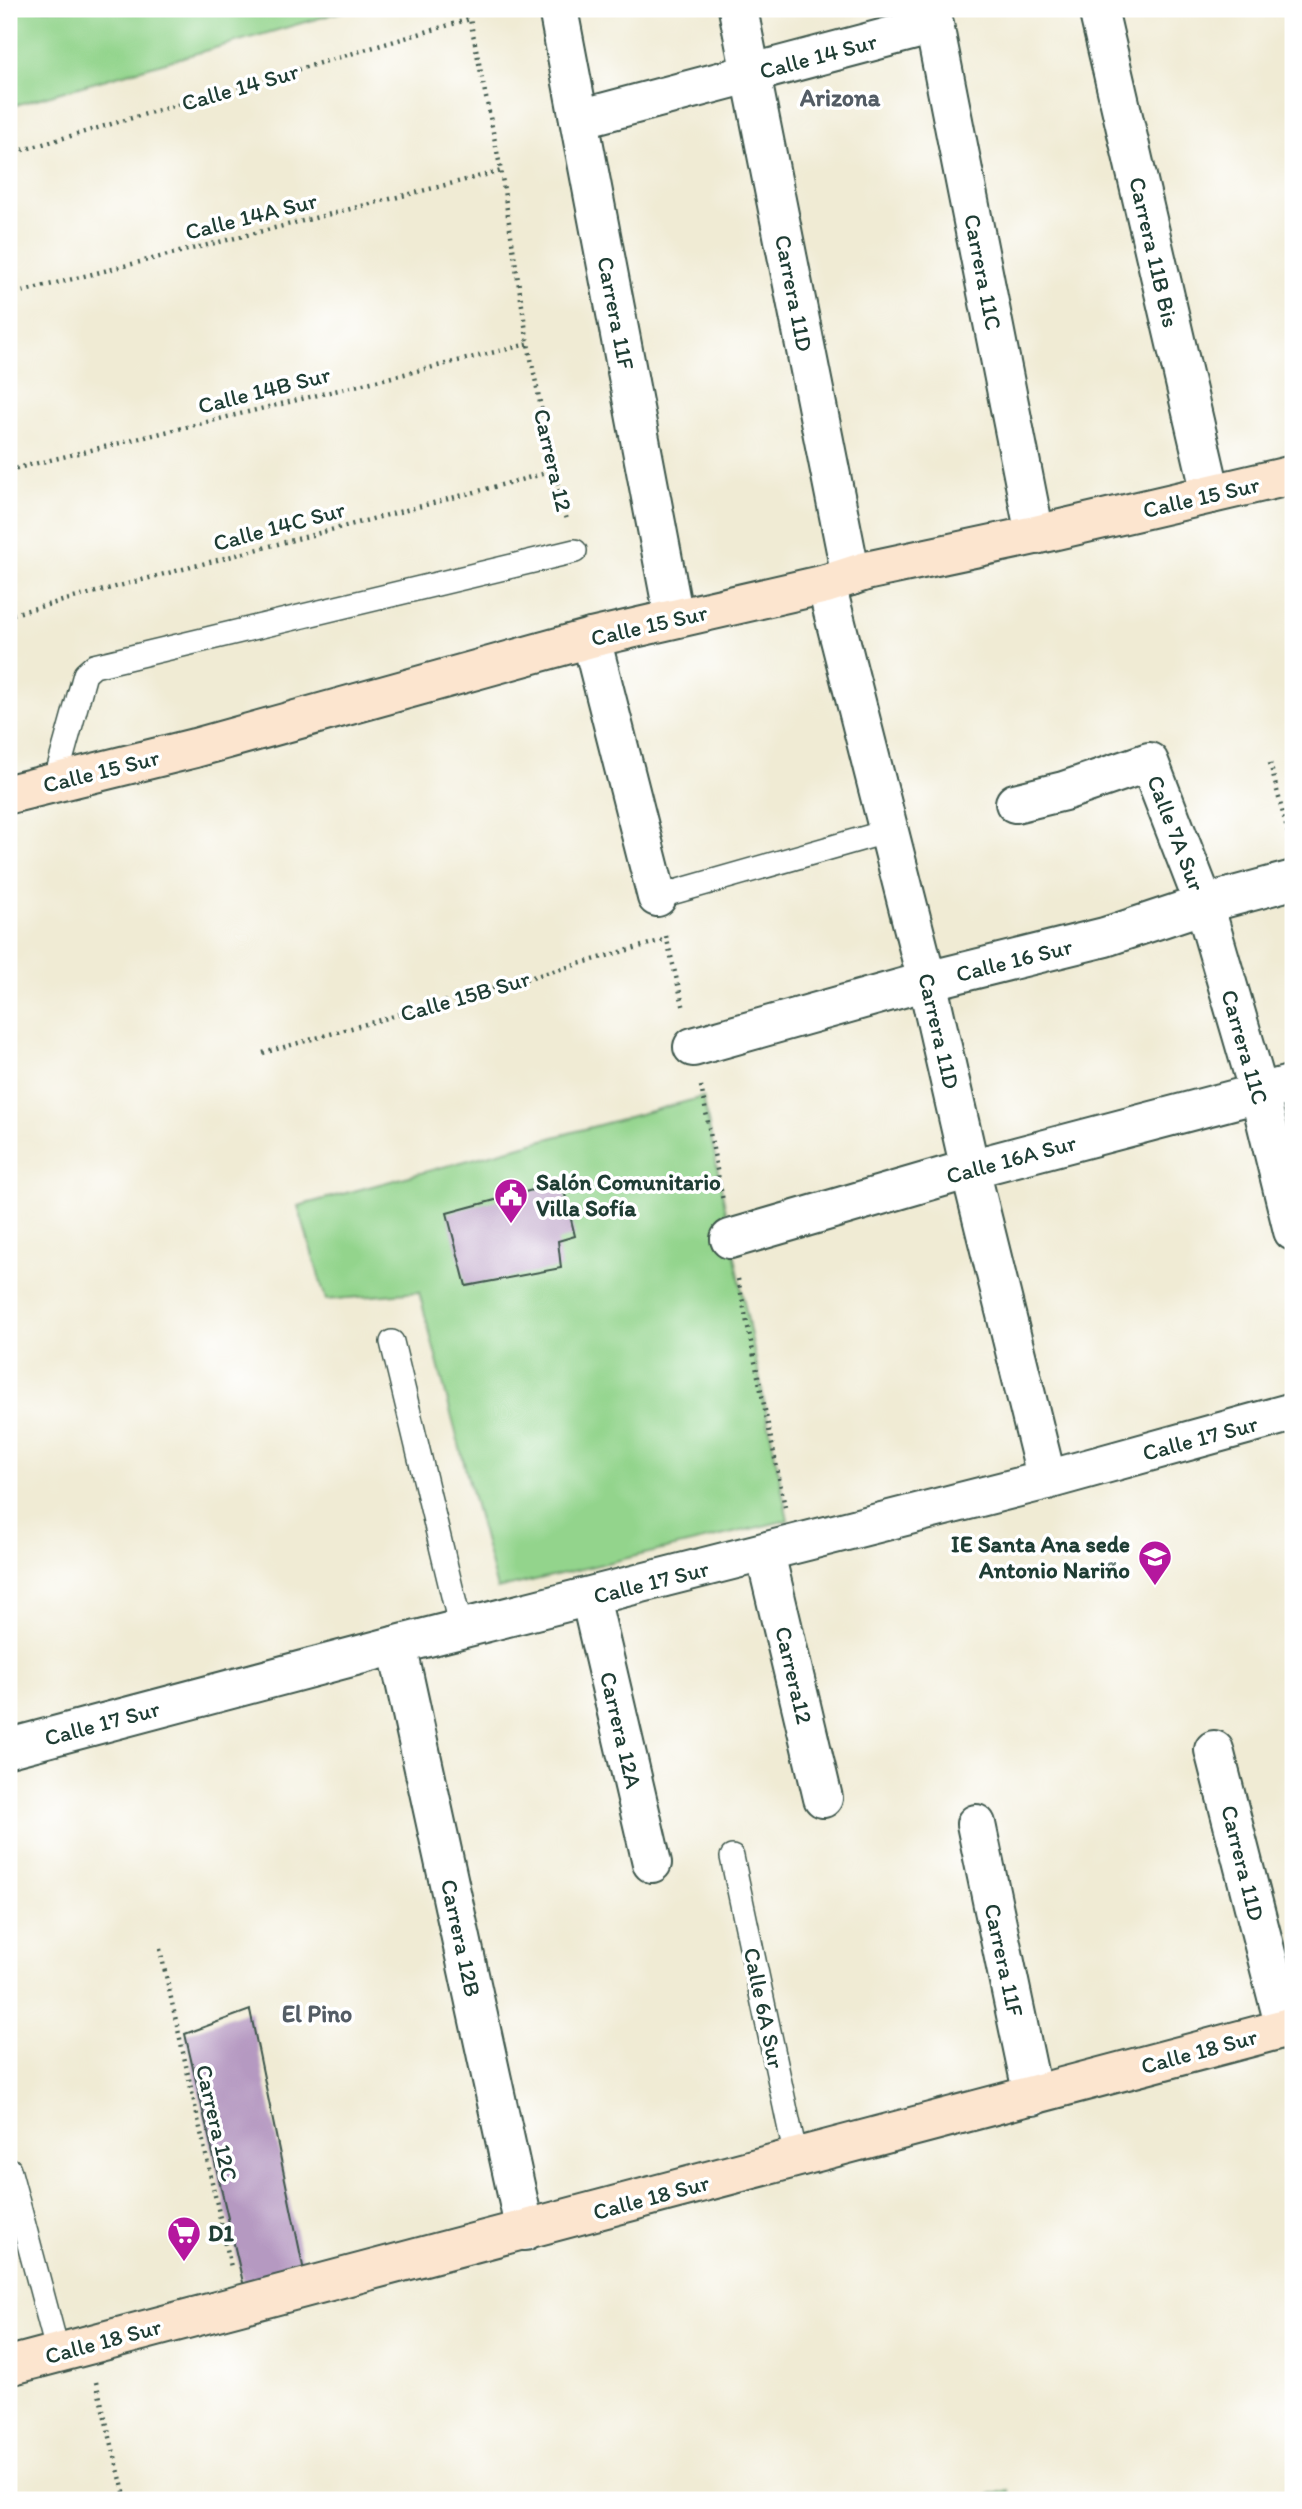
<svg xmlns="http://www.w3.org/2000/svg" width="1302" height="2509" viewBox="0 0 1302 2509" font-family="Itim,sans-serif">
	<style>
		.green { fill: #93d48c; stroke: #598860; stroke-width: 2 }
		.building { fill: #b599c1 }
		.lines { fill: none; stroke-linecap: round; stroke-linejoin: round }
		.lane-casing { stroke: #3e574c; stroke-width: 26 }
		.street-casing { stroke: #3e574c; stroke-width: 42 }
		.secondary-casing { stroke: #3e574c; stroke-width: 42 }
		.path { stroke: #3e574c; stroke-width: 4.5; stroke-dasharray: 2 5; stroke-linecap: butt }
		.lane { stroke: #fff; stroke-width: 23 }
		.street { stroke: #fff; stroke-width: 38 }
		.secondary { stroke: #fce5cf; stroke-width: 38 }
		.labels { text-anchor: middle; stroke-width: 7; stroke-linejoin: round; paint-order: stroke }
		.street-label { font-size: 23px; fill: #1f3d34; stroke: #fff }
		.poi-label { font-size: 23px; font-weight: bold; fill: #1f3d34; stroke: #fff; text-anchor: start }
		.neighbourhood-label { font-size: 24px; font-weight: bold; fill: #545d65; stroke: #fff }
	</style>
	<rect width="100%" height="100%" fill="#fff"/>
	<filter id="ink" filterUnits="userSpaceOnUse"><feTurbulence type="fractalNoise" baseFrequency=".0143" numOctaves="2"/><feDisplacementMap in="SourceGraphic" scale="14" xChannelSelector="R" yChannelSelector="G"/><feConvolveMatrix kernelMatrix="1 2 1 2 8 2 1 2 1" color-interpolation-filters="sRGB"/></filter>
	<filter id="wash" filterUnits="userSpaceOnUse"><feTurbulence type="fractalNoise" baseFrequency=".00686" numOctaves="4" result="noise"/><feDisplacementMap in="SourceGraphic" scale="28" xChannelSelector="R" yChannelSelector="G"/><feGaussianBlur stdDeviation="1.57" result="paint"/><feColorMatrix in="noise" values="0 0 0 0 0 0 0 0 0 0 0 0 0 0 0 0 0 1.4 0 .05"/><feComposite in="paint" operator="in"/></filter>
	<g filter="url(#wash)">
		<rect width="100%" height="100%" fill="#f0ebd4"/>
		<g class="green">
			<path d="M9,9H351L9,107Z"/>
			<path d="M703,1097L788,1520L497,1589L419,1292L326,1300L298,1206Z"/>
			<path d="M1009,2490L1011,2500H974Z"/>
		</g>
		<g id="blocks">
			<g class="building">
				<path d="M562,1182L575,1236L558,1241L561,1268L466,1286L447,1213Z"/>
				<path d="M250,2010L305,2276L245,2291L185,2034Z"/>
			</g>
		</g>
	</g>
	<g filter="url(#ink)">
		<use href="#blocks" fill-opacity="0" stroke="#3e574c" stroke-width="2"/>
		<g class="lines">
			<g class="lane-casing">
				<g id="lane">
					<path d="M55,782L85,674L94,666L575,551"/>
					<path d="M657,897L889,831"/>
					<path d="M392,1342L461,1629"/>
					<path d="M732,1857L796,2158"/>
					<path d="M9,2169L58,2353"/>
				</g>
			</g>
			<g class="street-casing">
				<g id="street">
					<path d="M558,9L674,618"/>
					<path d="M738,9L851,576"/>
					<path d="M931,9L1035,535"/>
					<path d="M1098,9L1211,494"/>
					<path d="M579,119L934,25"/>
					<path d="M826,584L927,981L970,1169L1047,1480"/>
					<path d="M591,638L657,897"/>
					<path d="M1015,803L1064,791L1149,762L1204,904L1259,1093L1293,1231"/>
					<path d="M693,1047L927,981L1105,937L1204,904L1293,880"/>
					<path d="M730,1239L970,1169L1293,1084"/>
					<path d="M765,1553L823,1798"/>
					<path d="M590,1597L652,1863"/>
					<path d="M397,1645L525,2231"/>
					<path d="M9,1748L397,1645L1047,1480L1293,1412"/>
					<path d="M1214,1750L1285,2028"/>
					<path d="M976,1824L1033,2096"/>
				</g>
			</g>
			<g class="secondary-casing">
				<g id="secondary">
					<path d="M9,794L195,748L591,638L826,584L866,571L1035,535L1293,475"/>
					<path d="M9,2366L1293,2026"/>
				</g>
			</g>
			<g class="path">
				<path d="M9,154L470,19L501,171L528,344L554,471L567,520"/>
				<path d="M9,295L501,171"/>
				<path d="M9,470L528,344"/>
				<path d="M13,614L554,471"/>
				<path d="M1270,763L1290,841"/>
				<path d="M666,936L684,1009"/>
				<path d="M263,1053L667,939"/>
				<path d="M701,1086L723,1201"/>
				<path d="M738,1279L785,1507"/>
				<path d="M160,1949L231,2267"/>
				<path d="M96,2382L126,2500"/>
			</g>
			<use href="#lane" class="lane"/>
			<use href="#street" class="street"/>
			<use href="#secondary" class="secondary"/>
		</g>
	</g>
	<defs>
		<g id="civic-pin" transform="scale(1.75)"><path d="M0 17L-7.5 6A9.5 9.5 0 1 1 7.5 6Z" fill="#b5179e" stroke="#fff"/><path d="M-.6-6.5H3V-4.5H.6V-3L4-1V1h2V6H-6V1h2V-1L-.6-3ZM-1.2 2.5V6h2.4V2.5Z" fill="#fff"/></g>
		<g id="school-pin" transform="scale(1.75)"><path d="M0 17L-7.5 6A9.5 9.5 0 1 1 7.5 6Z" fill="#b5179e" stroke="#fff"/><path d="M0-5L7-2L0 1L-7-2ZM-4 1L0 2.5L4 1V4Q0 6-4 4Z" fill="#fff"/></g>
		<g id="supermarket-pin" transform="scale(1.75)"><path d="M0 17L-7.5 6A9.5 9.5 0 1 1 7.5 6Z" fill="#b5179e" stroke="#fff"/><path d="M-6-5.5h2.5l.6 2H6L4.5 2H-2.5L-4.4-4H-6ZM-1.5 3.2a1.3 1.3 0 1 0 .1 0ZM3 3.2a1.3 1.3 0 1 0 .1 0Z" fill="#fff"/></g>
	</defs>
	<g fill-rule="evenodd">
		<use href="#civic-pin" x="511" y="1195"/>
		<use href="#school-pin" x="1155" y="1557"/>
		<use href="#supermarket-pin" x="184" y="2233"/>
	</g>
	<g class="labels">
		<g class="street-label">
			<text transform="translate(818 56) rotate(-15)" y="8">Calle 14 Sur</text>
			<text transform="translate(240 87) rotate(-16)" y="8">Calle 14 Sur</text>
			<text transform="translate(251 216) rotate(-14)" y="8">Calle 14A Sur</text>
			<text transform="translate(1154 252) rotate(77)" y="8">Carrera 11B Bis</text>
			<text transform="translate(983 272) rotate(79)" y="8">Carrera 11C</text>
			<text transform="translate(794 293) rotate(79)" y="8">Carrera 11D</text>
			<text transform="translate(616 313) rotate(79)" y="8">Carrera 11F</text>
			<text transform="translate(264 390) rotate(-14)" y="8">Calle 14B Sur</text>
			<text transform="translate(553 460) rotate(77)" y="8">Carrera 12</text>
			<text transform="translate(1201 497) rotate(-13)" y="8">Calle 15 Sur</text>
			<text transform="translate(279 526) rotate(-15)" y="8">Calle 14C Sur</text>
			<text transform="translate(649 625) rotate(-13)" y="8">Calle 15 Sur</text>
			<text transform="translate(101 771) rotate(-14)" y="8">Calle 15 Sur</text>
			<text transform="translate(1176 833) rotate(69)" y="8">Calle 7A Sur</text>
			<text transform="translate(1014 960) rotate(-14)" y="8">Calle 16 Sur</text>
			<text transform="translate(465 996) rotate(-16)" y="8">Calle 15B Sur</text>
			<text transform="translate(939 1031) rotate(77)" y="8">Carrera 11D</text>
			<text transform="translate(1245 1047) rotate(74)" y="8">Carrera 11C</text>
			<text transform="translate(1011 1159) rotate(-15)" y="8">Calle 16A Sur</text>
			<text transform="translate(1200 1438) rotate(-15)" y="8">Calle 17 Sur</text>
			<text transform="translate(651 1582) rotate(-14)" y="8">Calle 17 Sur</text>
			<text transform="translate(794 1675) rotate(77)" y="8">Carrera12</text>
			<text transform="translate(102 1723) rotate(-15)" y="8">Calle 17 Sur</text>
			<text transform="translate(621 1730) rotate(77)" y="8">Carrera 12A</text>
			<text transform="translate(1243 1863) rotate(76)" y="8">Carrera 11D</text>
			<text transform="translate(461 1938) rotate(78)" y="8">Carrera 12B</text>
			<text transform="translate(1004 1960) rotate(78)" y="8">Carrera 11F</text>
			<text transform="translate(764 2008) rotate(78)" y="8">Calle 6A Sur</text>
			<text transform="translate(1199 2051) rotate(-15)" y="8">Calle 18 Sur</text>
			<text transform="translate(217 2123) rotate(77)" y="8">Carrera 12C</text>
			<text transform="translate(651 2197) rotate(-15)" y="8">Calle 18 Sur</text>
			<text transform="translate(103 2341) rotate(-15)" y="8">Calle 18 Sur</text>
		</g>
		<g class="poi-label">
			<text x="536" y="1190">Salón Comunitario<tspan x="536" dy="26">Villa Sofía</tspan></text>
			<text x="1130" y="1552" text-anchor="end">IE Santa Ana sede<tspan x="1130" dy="26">Antonio Nariño</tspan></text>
			<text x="208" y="2241">D1</text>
		</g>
		<g class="neighbourhood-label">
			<text x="840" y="106">Arizona</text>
			<text x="317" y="2022">El Pino</text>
		</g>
	</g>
	<rect width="1302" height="2509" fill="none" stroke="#fff" stroke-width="35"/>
</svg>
